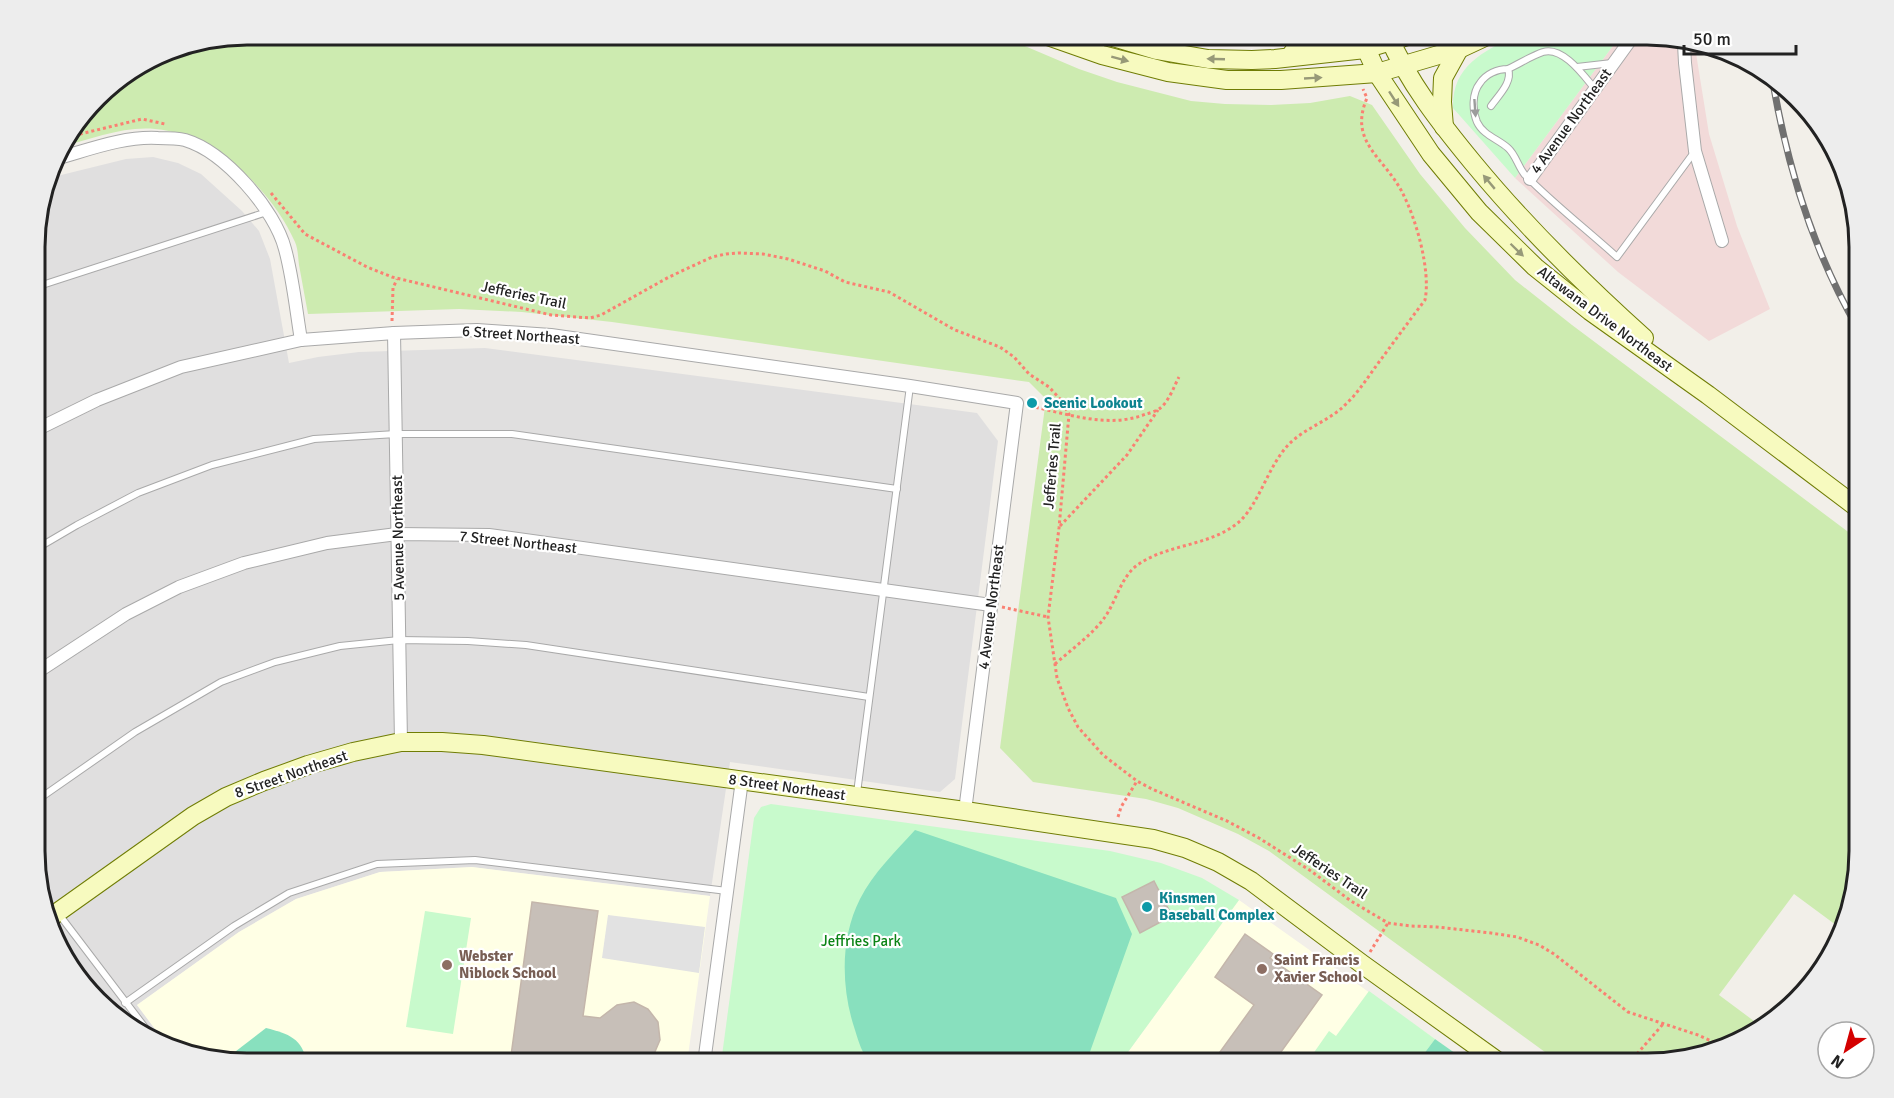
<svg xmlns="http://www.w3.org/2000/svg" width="1894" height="1098" viewBox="0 0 1894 1098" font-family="Signika,sans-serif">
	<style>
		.residential { fill: #e0dfdf }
		.commercial { fill: #f2dad9 }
		.education { fill: #ffffe5 }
		.grass { fill: #cdebb0 }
		.park { fill: #c8facc }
		.pitch { fill: #88e0be }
		.parking { fill: #e2e2e2 }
		.building { fill: #c7bfb8; stroke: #c4b6ab; stroke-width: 1.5 }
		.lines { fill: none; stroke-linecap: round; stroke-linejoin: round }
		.lane-casing { stroke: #a9a9a9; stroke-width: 8 }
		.street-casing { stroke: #a9a9a9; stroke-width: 14 }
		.secondary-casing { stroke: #707d05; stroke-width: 20 }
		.path { stroke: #fa8072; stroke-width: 3; stroke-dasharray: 3 3; stroke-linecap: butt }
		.lane { stroke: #fff; stroke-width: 6 }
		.street { stroke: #fff; stroke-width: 12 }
		.secondary { stroke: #f7fabf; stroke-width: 18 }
		.rail-casing { stroke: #707070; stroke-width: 7 }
		.rail { stroke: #fff; stroke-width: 4.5; stroke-dasharray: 14; stroke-linecap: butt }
		.oneway { fill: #979978 }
		.oneway2 { fill: #9c9c9c }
		.culture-dot { fill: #0f9aa8; stroke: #fff; stroke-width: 2 }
		.education-dot { fill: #8d6e63; stroke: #fff; stroke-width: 2 }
		.labels { text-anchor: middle; stroke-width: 4.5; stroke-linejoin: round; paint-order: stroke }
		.street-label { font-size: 15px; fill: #222; stroke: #fff }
		.culture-label { font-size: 15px; font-weight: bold; fill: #0d838f; stroke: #fff; text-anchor: start }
		.park-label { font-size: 15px; fill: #0c8416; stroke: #fff }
		.education-label { font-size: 15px; font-weight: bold; fill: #785e54; stroke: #fff; text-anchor: start }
		.rim { fill: none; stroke: #222; stroke-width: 3 }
	</style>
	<rect width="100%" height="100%" fill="#f2efe9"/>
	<path class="residential" d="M153,157L178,163L201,174L242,211L259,231L270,259L289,363L318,357L359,352L485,348L977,413L998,441L955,779L940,792L730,762L710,896L472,867L380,872L296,899L239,932L137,1005L164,1041L140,1035L70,969L57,934L61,931L50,915L36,879V219L49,178L126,159Z"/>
	<path class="commercial" d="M1621,35H1648L1695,47L1709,134L1737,226L1770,309L1709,341L1618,272L1515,178Z"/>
	<g class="education">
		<path d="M472,867L710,896L687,1063H246L164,1041L137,1005L239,932L296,899L380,872Z"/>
		<path d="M1239,900L1435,1039L1469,1063H1120Z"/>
	</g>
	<path class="grass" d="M247,35H999L1079,69L1117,82L1191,101L1225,104L1271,105L1310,103L1350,96L1372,105L1420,174L1465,228L1515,280L1572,325L1859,540V865L1840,928L1794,894L1719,995L1762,1027L1754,1035L1661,1063H1560L1269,851L1238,834L1178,808L1146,799L1033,782L1000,748L1046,399L1029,382L612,322L522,312L459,309L308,314C305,298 302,281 299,265C298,257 298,249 295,242C272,190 214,134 155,129C124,126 91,139 61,147L106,87L166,51Z"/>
	<g class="park">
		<path d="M1163,35H1304C1300,39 1294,42 1288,43C1251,47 1200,39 1163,35Z"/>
		<path d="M1515,35H1621L1515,178L1453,108C1452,66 1482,53 1515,35Z"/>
		<path d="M771,804L1110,851L1161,863L1202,878L1239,900L1120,1063H721L754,818L761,807Z"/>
		<path d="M425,911L471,918L453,1034L406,1027Z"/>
		<path d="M1369,991L1435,1039L1417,1063H1311L1308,1061L1329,1031L1336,1036Z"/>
	</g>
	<g class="pitch">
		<path d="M915,830L1116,898L1132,934L1086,1063H870C862,1053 859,1043 855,1030C841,989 840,938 860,899C873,873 896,851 915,830Z"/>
		<path d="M266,1028C289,1034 302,1038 307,1063H246L227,1058Z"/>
		<path d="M1435,1039L1469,1063H1417Z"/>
	</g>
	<path class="parking" d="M608,915L705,927L699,973L602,958Z"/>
	<g class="building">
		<path d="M1154,881L1172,916L1140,933L1122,897Z"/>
		<path d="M532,902L598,911L583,1016L600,1018L617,1005L634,1002L648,1009L658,1022L660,1040L654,1054L641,1063H555V1061L525,1057L524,1063H510Z"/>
		<path d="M1245,934L1273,954L1270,958L1322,995L1273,1063H1212L1254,1005L1215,977Z"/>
	</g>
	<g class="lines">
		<g class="lane-casing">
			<g id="lane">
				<path d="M1577,67L1612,63"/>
				<path d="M1595,89C1584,76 1563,46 1543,52C1531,56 1519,64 1508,69C1497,69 1486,74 1480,83C1472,93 1472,110 1477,122C1483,135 1498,139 1508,148C1516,155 1518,167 1525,175C1554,204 1587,230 1617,257L1695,151"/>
				<path d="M1491,106C1498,96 1513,82 1508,69"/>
				<path d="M36,287L267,212"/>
				<path d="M36,549L77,525L138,493L212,465L314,439L396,434H512L897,489"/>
				<path d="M857,793L910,386"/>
				<path d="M36,801L135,732L221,682L275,662L340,646L399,640L468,641L526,645L869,697"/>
				<path d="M58,913L153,1038"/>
				<path d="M125,1003L234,926L289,893L377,864L475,860L727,891"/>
			</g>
		</g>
		<g class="street-casing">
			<g id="street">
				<path d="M1684,44L1685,63L1695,151L1722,241"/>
				<path d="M55,159C88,150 123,136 158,138C166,138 177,138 185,140C225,152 275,210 285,249C293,278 296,310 301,340"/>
				<path d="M1530,179L1634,35"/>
				<path d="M394,333L401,742"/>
				<path d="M36,430L97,400L181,367L301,340L394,333L477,330L551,335L910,386L1017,403L965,811"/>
				<path d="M36,673L126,614L179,587L244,563L327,543L397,534L489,535L991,605"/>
				<path d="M704,1063L742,780"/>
			</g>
		</g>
		<g class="secondary-casing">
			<g id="secondary">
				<path d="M1045,35L1102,55L1168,72L1227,80H1281L1377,73L1459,49L1489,35"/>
				<path d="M1106,35L1156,50L1208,59L1252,60L1275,59L1365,49L1411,35"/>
				<path d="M1360,35L1377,73L1431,154L1479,212L1535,267L1590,311L1708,395L1859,509"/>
				<path d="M1388,35C1408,82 1441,124 1474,164C1526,227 1584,284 1644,338"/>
				<path d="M1293,52L1310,45L1321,35"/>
				<path d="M1444,127L1442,102L1443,78L1459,49"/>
				<path d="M51,917L193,816L226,797L264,781L308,765L353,752L401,742H442L483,745L965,811L1153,839L1185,848L1218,862L1251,881L1362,964L1500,1063"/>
			</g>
		</g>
		<g class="path">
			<path d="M68,137L142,119L165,124"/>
			<path d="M271,193L305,234L367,267L392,277L551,315L590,318L601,315L669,277L712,257L726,254L739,253L763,254L788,259L825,271L845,282L889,292L955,330L1000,347L1014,357L1029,374L1049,387L1060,399L1069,414L1059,528L1048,617L1057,678L1068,708L1078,727L1103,755L1137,781L1152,789L1227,821L1259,838L1311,871L1351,901L1388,923L1411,926L1437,927L1491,933L1517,937L1539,945L1554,954L1628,1012L1698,1035L1720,1045"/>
			<path d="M392,321L393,288L397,279"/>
			<path d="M1030,406C1068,414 1109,429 1146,414C1150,413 1156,411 1159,409C1169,402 1174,386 1179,377"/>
			<path d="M1060,526L1127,455L1158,410"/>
			<path d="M1002,607L1048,617"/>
			<path d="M1055,664C1072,649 1093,634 1105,617C1116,601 1121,578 1136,566C1167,543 1211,547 1240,521C1260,502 1268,466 1289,444C1305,428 1329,421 1345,405C1358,393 1368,377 1379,362C1394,342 1409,321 1425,300C1431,271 1416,218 1402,192C1384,157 1348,142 1367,98L1363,89"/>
			<path d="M1118,817L1121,807L1137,781"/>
			<path d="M1370,952L1388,923"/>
			<path d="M1629,1063L1664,1023"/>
		</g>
		<use href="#lane" class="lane"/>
		<use href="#street" class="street"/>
		<use href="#secondary" class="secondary"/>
		<g class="rail-casing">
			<path id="rail" d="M1773,83C1788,169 1814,254 1859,330"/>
		</g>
		<use href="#rail" class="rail"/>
	</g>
	<defs><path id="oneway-solid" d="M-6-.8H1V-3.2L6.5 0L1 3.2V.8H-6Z" transform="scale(1.5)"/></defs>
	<g class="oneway">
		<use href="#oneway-solid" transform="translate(1120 59) rotate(15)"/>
		<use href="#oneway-solid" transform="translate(1216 59) rotate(-178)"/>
		<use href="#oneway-solid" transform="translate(1313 78) rotate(-3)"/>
		<use href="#oneway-solid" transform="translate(1394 99) rotate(57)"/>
		<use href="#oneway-solid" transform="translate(1489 182) rotate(-130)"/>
		<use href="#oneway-solid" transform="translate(1517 250) rotate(44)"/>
	</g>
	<use class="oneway2" href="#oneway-solid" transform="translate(1475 108) rotate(86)"/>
	<g class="culture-dot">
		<circle cx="1032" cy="403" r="6"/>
		<circle cx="1147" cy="907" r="6"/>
	</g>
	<g class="education-dot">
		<circle cx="447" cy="965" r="6"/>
		<circle cx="1262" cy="969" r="6"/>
	</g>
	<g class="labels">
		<g class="street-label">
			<text transform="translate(1571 121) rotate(-54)" y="5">4 Avenue Northeast</text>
			<text transform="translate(524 295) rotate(12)" y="5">Jefferies Trail</text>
			<text transform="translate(1605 319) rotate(37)" y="5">Altawana Drive Northeast</text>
			<text transform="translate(521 335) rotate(4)" y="5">6 Street Northeast</text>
			<text transform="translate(1052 466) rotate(-85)" y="5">Jefferies Trail</text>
			<text transform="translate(398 538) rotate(-91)" y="5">5 Avenue Northeast</text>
			<text transform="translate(518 542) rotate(6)" y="5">7 Street Northeast</text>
			<text transform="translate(991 607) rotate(-83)" y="5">4 Avenue Northeast</text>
			<text transform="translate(291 774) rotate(-19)" y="5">8 Street Northeast</text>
			<text transform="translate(787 787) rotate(8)" y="5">8 Street Northeast</text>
			<text transform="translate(1330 871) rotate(34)" y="5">Jefferies Trail</text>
		</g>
		<g class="culture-label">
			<text x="1044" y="408">Scenic Lookout</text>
			<text x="1159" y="903">Kinsmen<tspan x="1159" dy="17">Baseball Complex</tspan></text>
		</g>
		<g class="park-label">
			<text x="861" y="946">Jeffries Park</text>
		</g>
		<g class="education-label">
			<text x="459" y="961">Webster<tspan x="459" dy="17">Niblock School</tspan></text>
			<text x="1274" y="965">Saint Francis<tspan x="1274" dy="17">Xavier School</tspan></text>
		</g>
	</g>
	<path d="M0 0H1894V1098H0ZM247 45H1647A202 202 0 0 1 1849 247V851A202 202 0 0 1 1647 1053H247A202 202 0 0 1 45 851V247A202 202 0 0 1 247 45Z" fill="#ededed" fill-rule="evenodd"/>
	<path class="rim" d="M247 45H1647A202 202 0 0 1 1849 247V851A202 202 0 0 1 1647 1053H247A202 202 0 0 1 45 851V247A202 202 0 0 1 247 45Z"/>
	<g transform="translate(1846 1050) rotate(216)"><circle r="28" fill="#ffffff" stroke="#a7a7a7" stroke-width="1.5"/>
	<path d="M0-4.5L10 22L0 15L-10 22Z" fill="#d40000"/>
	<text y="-9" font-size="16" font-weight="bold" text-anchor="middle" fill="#222222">N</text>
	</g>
	<path d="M1684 45v9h112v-9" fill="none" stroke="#222222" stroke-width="3"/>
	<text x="1693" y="45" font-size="18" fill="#222222" stroke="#ffffff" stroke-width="4.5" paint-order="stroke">50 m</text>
</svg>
